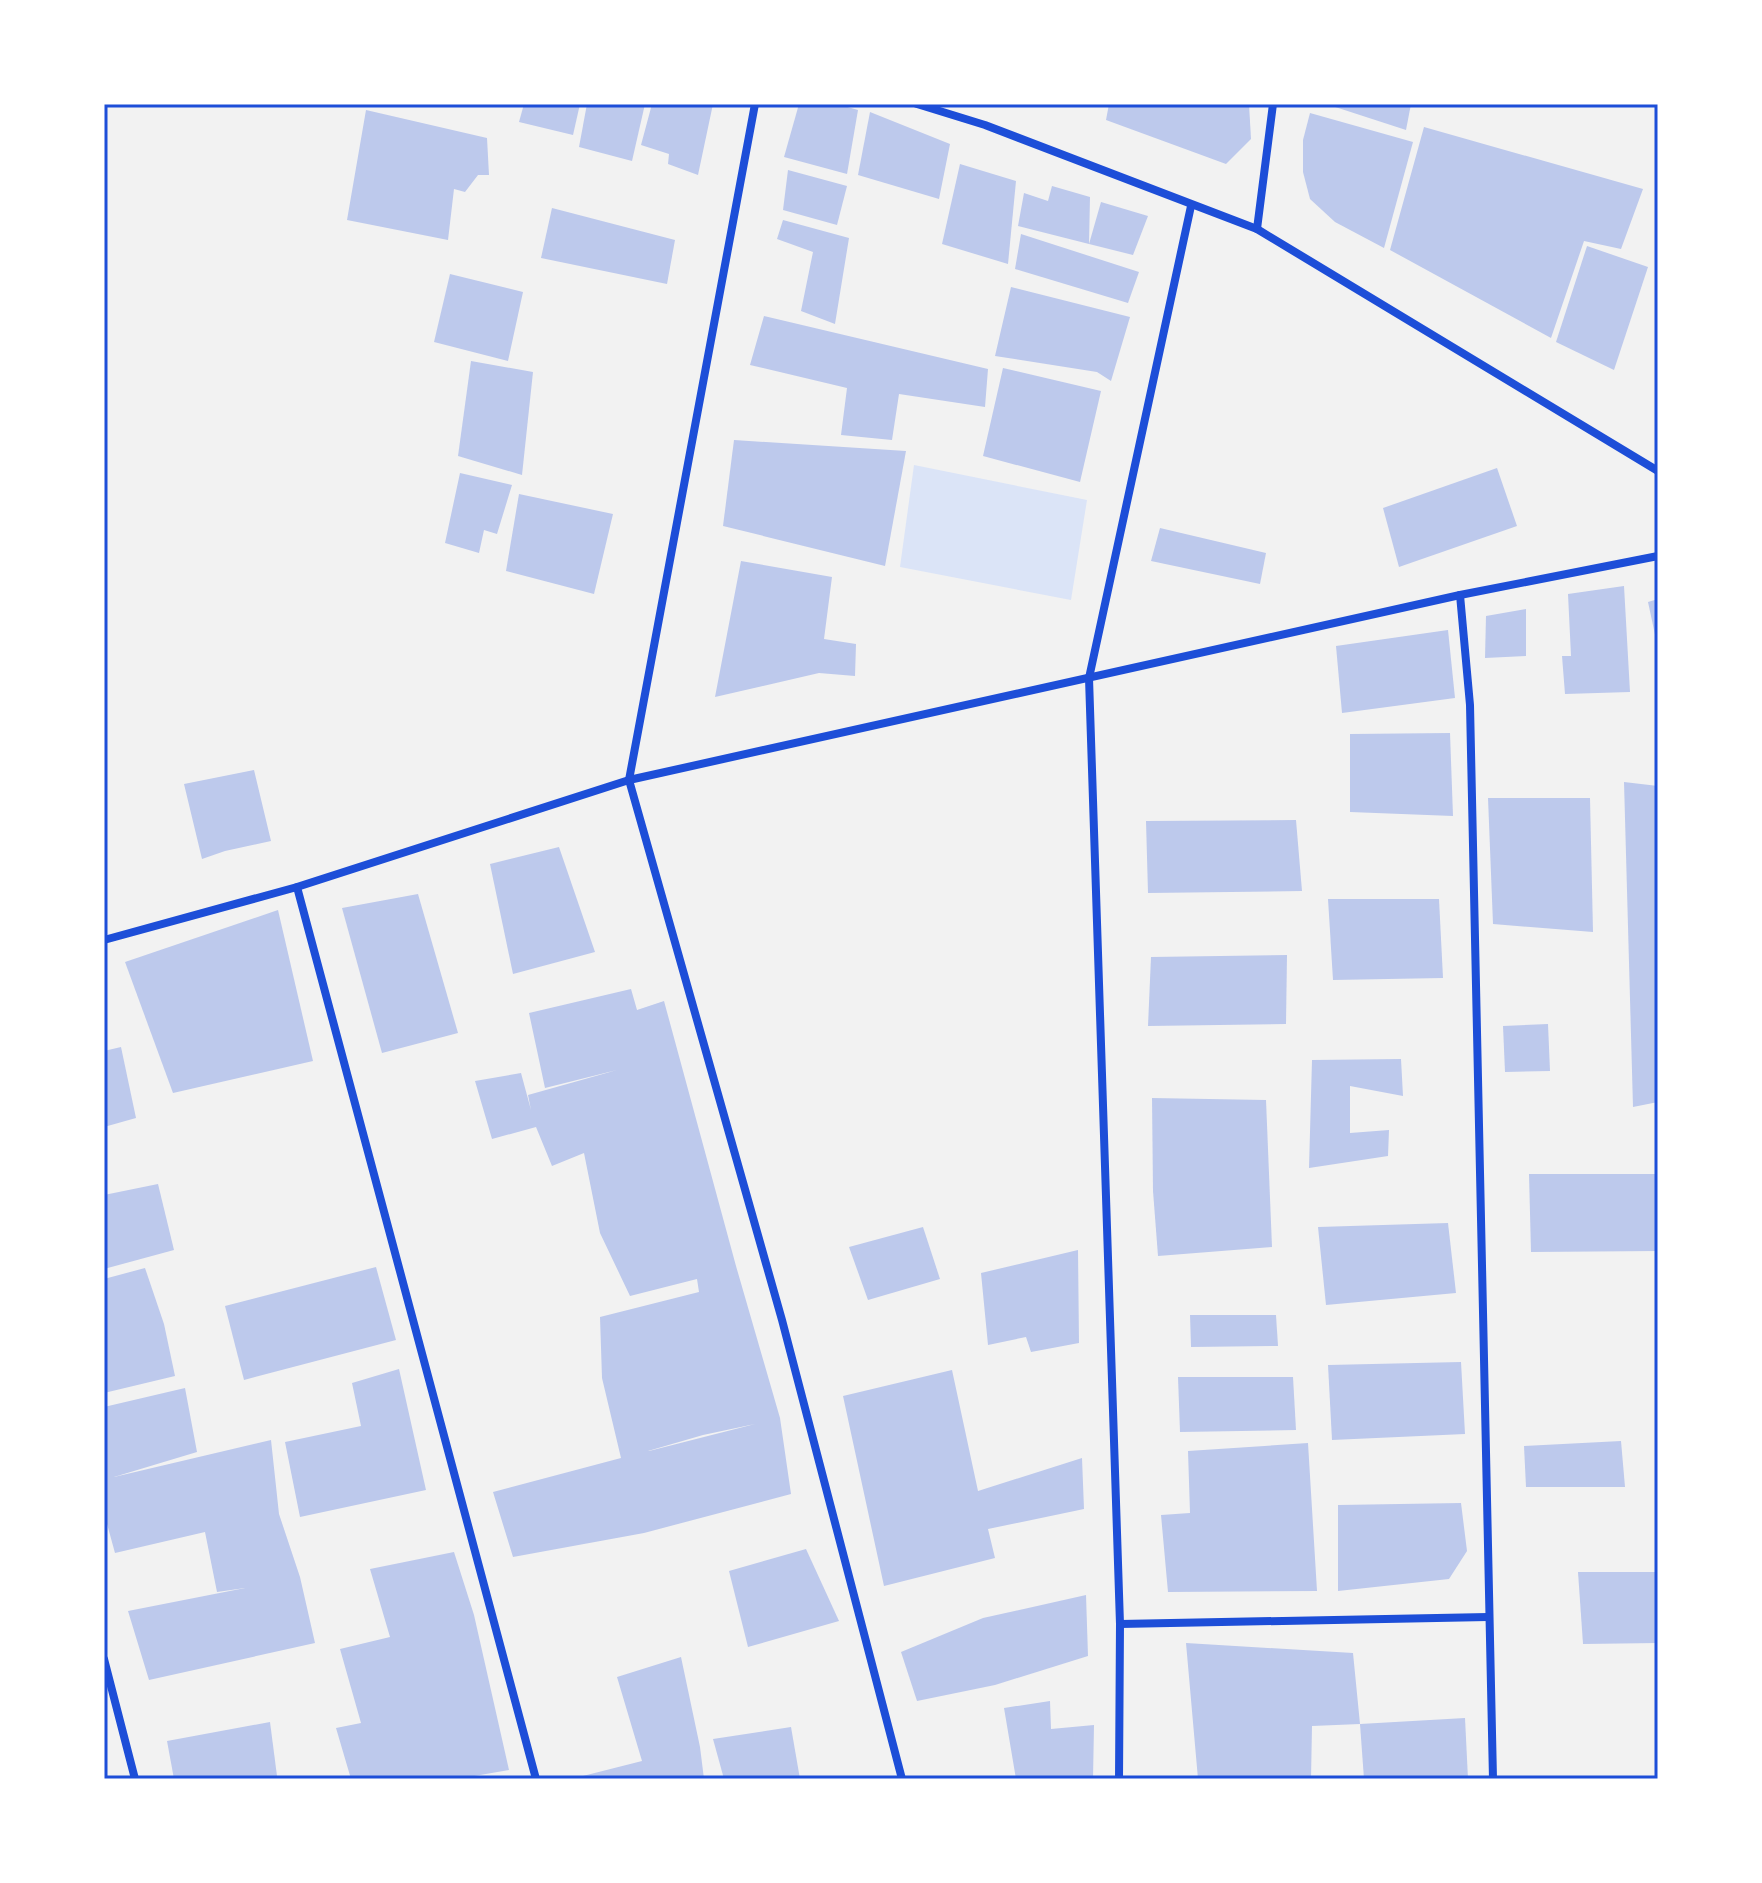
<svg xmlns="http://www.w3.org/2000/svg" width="1762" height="1883" viewBox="0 0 1762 1883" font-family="'Source Sans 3',sans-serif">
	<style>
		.green { fill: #dbe4f7 }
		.building { fill: #bdc9ec; fill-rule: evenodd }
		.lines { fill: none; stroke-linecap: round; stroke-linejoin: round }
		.minor { stroke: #1d4ed8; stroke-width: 8 }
		.neatline { fill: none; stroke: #1d4ed8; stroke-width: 3 }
	</style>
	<rect width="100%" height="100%" fill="#f2f2f2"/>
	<path class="green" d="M914,465L1087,500L1071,600L900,567Z"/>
	<g class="building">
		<path d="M524,104H580L573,135L519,122Z"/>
		<path d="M587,104H645L632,161L579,147Z"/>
		<path d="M652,104H713L698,175L668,164L669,154L641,145Z"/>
		<path d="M799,104H837L858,110L847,174L784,157Z"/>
		<path d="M1109,104H1249L1251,139L1226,164L1106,120Z"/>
		<path d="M1326,104H1411L1406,130Z"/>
		<path d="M366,110L487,138L489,175H478L465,192L454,189L448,240L347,220Z"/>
		<path d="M870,112L950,144L939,199L858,175Z"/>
		<path d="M1310,113L1413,142L1384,248L1335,222L1310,199L1303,172V140Z"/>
		<path d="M1424,127L1643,189L1621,249L1584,241L1551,338L1390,250Z"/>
		<path d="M960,164L1016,181L1008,264L942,244Z"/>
		<path d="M788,170L847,186L837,225L783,210Z"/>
		<path d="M1052,186L1090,197L1089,244L1018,226L1024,193L1048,201Z"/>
		<path d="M1101,202L1148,216L1133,255L1089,244Z"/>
		<path d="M552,208L675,240L667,284L541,258Z"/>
		<path d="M783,220L849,238L835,324L801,311L813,252L777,239Z"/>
		<path d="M1021,234L1139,272L1128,303L1015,269Z"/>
		<path d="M1587,246L1648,267L1614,370L1556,342Z"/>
		<path d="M450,274L523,292L508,361L434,342Z"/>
		<path d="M1011,287L1130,317L1111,381L1097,372L995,356Z"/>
		<path d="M764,316L988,369L985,407L899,394L892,440L841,435L847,388L750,365Z"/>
		<path d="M471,361L533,372L522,475L458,456Z"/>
		<path d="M1003,368L1101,391L1080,482L983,456Z"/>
		<path d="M734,440L906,451L885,566L723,526Z"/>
		<path d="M1497,468L1517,526L1399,567L1383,508Z"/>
		<path d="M460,473L512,485L497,534L484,530L479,553L445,543Z"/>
		<path d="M519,494L613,514L594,594L506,571Z"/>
		<path d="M1160,528L1266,553L1260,584L1151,561Z"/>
		<path d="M741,561L832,577L824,639L856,644L855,676L819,673L715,697Z"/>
		<path d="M1624,586L1630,692L1565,694L1562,656H1571L1568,594Z"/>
		<path d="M1658,599V644H1657L1648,602Z"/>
		<path d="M1526,609V656L1485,658L1486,616Z"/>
		<path d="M1448,630L1455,698L1342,713L1336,646Z"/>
		<path d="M1450,733L1453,816L1350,812V734Z"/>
		<path d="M254,770L271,841L225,851L202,859L184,784Z"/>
		<path d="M1624,782L1658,786V1102L1633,1107Z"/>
		<path d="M1488,798H1590L1593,932L1493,924Z"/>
		<path d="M1296,820L1302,891L1148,893L1146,821Z"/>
		<path d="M559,847L595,952L513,974L490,864Z"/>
		<path d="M418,894L458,1033L382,1053L342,908Z"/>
		<path d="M1328,899H1439L1443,978L1333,980Z"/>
		<path d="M278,910L313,1061L173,1093L125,962Z"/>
		<path d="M1287,955L1286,1024L1148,1026L1151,957Z"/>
		<path d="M631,989L637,1010L664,1001L736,1266L780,1418L791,1494L644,1533L513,1557L493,1492L621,1458L602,1378L600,1317L699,1292L697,1279L630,1296L600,1233L584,1153L552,1166L536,1127L492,1139L475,1081L521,1073L531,1110L528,1095L617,1070L545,1088L529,1013ZM755,1424L649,1451H648L703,1435Z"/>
		<path d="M1548,1024L1550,1071L1505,1072L1503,1026Z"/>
		<path d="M121,1047L136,1118L104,1127V1051Z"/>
		<path d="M1401,1059L1403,1096L1350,1086V1133L1389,1130L1388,1156L1309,1168L1312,1060Z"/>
		<path d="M1152,1098L1266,1100L1272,1247L1158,1256L1153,1191Z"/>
		<path d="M1529,1174H1658V1251L1531,1252Z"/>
		<path d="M158,1184L174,1250L104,1269V1195Z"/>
		<path d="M1448,1223L1456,1293L1326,1305L1318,1227Z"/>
		<path d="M923,1227L940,1279L868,1300L849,1247Z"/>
		<path d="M1078,1250L1079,1343L1031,1352L1026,1337L988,1345L981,1273Z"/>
		<path d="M376,1267L396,1340L244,1380L225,1306Z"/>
		<path d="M145,1268L164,1324L175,1376L104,1393V1279Z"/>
		<path d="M1190,1315H1276L1278,1346L1191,1347Z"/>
		<path d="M1461,1362L1465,1434L1332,1440L1328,1365Z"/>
		<path d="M399,1369L426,1490L300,1517L285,1442L361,1426L352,1383Z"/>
		<path d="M952,1370L978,1491L1082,1458L1084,1509L988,1529L995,1558L884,1586L843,1396Z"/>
		<path d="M1178,1377H1293L1296,1430L1180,1432Z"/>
		<path d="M185,1388L197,1452L114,1477L271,1440L279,1514L300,1577L315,1643L149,1680L128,1611L245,1588L217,1592L205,1532L115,1553L104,1513V1407Z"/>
		<path d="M1621,1441L1625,1487H1526L1524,1446Z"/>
		<path d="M1308,1443L1317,1591L1168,1592L1161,1515L1190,1513L1188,1451Z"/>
		<path d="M1461,1503L1467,1551L1449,1579L1338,1591V1505Z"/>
		<path d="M806,1549L839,1621L748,1647L729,1571Z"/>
		<path d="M454,1552L474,1615L509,1770L457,1779H351L336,1728L361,1723L340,1649L390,1637L370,1569Z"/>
		<path d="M1578,1572H1658V1643L1583,1644Z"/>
		<path d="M1086,1595L1088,1656L995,1685L917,1701L901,1652L983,1618Z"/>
		<path d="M1186,1643L1353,1653L1360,1724L1312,1726L1311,1779H1198Z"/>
		<path d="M681,1657L700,1747L704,1779H571L642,1761L617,1677Z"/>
		<path d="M1050,1701L1051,1729L1094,1725L1093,1779H1016L1004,1708Z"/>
		<path d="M1465,1718L1468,1779H1364L1360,1724Z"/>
		<path d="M270,1722L277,1776L264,1779H174L167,1741Z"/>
		<path d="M791,1727L800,1779H724L713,1739Z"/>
	</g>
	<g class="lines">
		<g class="minor">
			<path d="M755,104L629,780L782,1320L902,1779"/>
			<path d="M917,104L985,125L1257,229L1658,471"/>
			<path d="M1257,229L1273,104"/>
			<path d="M1460,595L1470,705L1493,1779"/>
			<path d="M297,887L536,1779"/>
			<path d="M104,940L297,887L629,780L1460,595L1658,556"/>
			<path d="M1120,1624L1488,1617"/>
			<path d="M104,1659L135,1779"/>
			<path d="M1119,1779L1120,1624L1089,678L1191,206"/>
		</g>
	</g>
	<rect width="1762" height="1883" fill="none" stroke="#ffffff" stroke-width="212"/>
	<rect x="106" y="106" width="1550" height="1671" class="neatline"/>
</svg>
